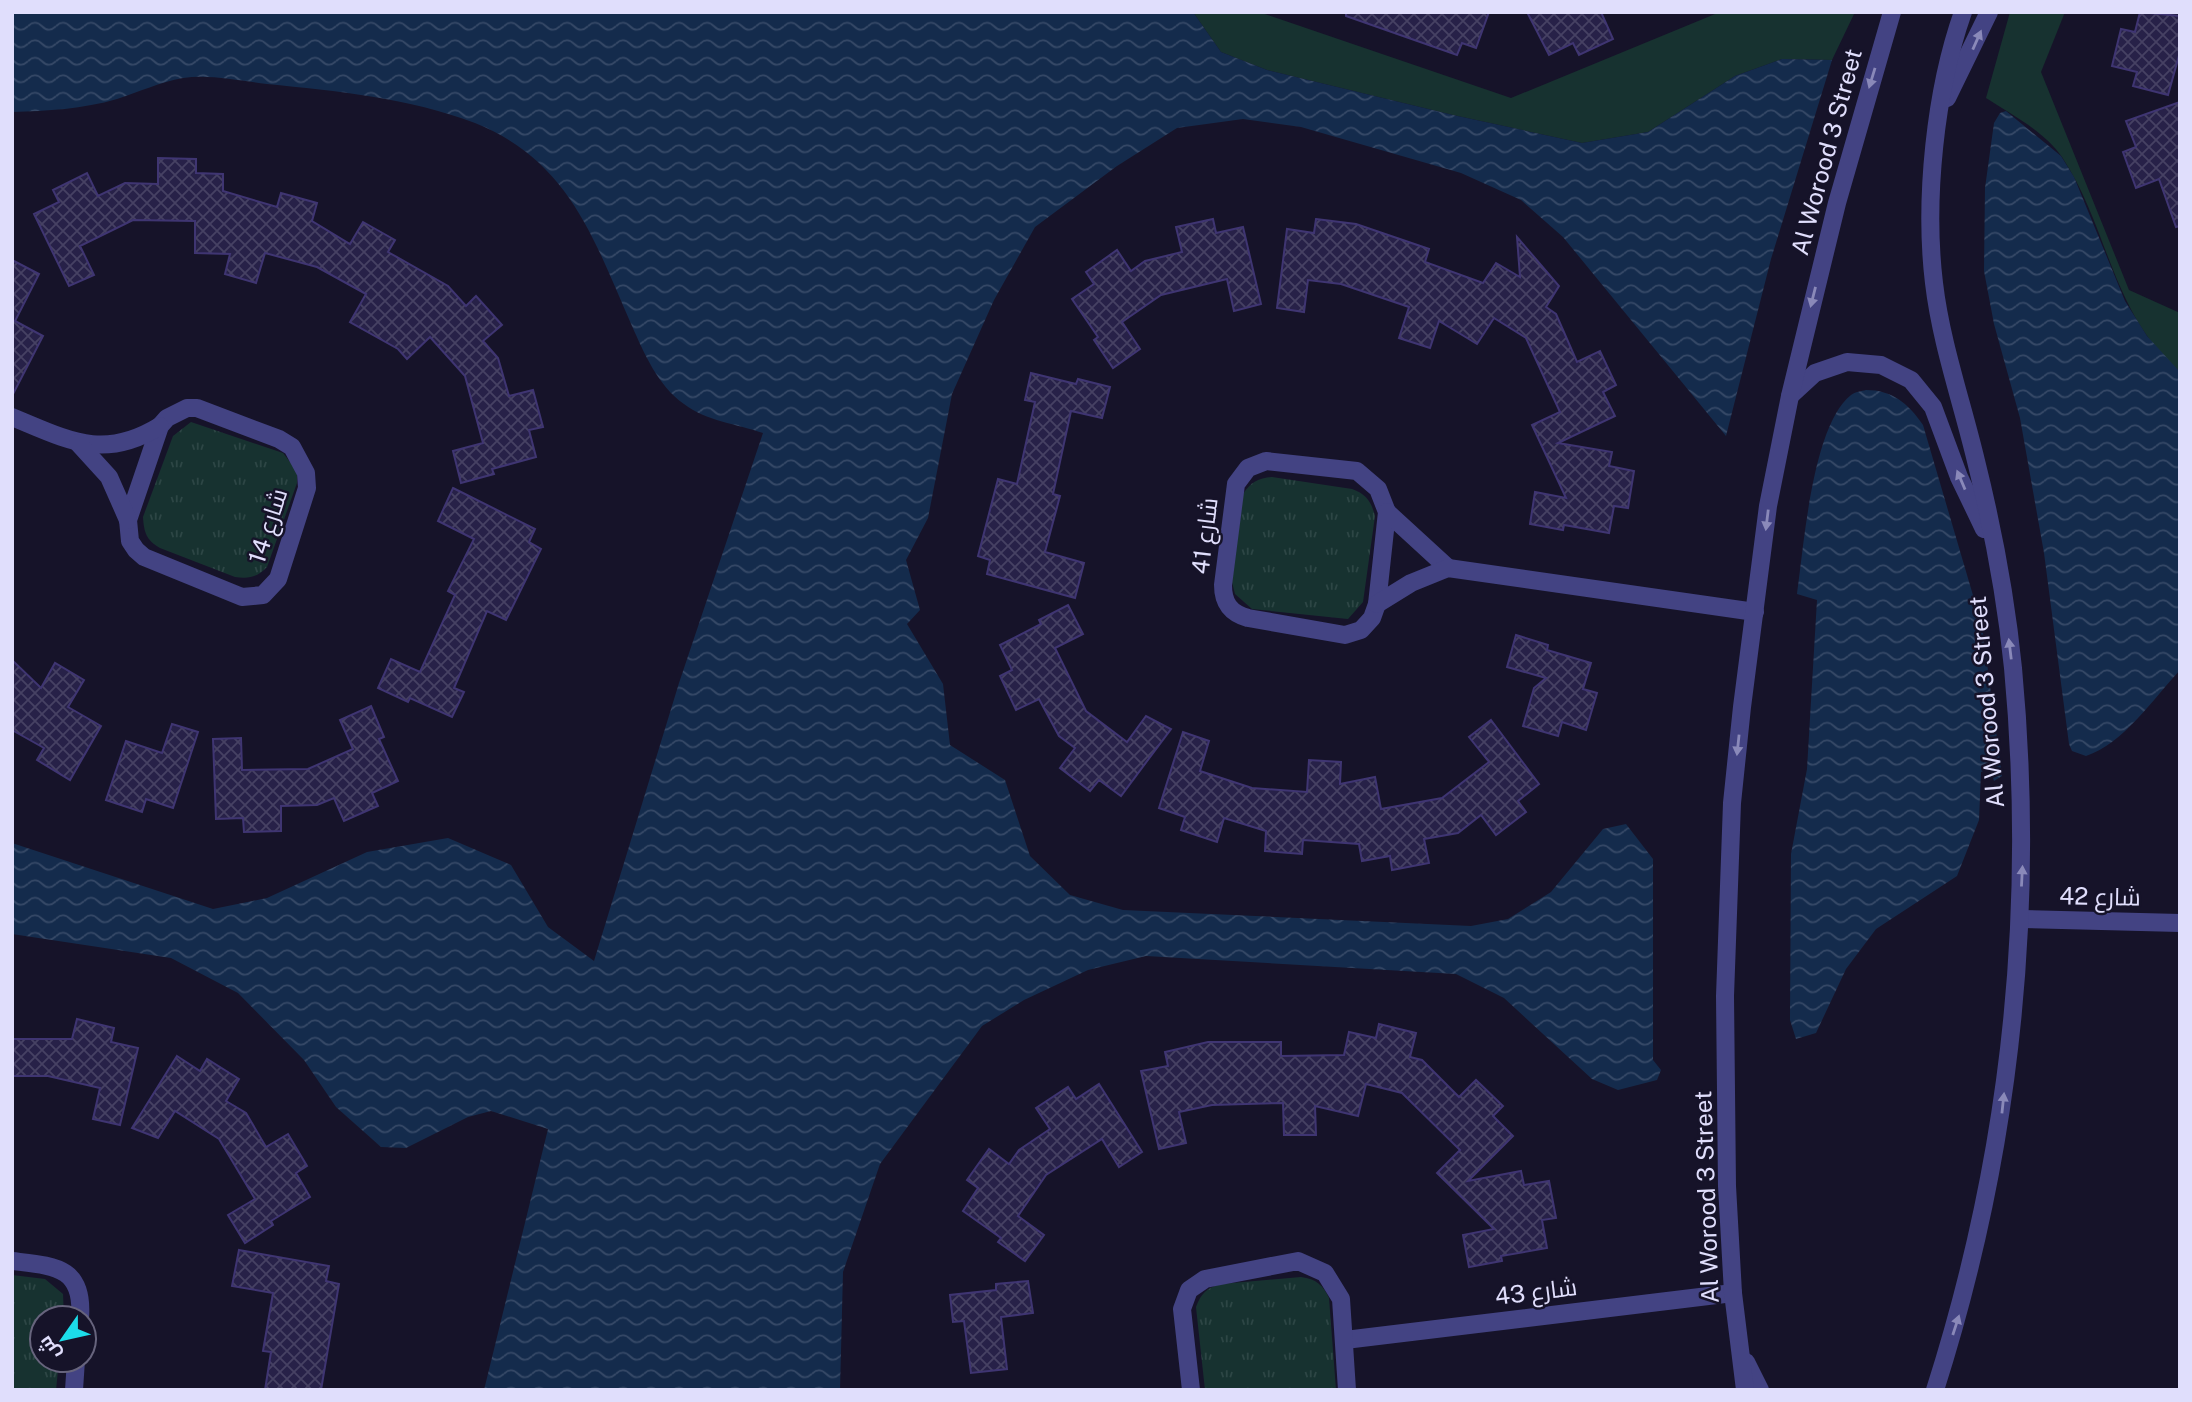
<svg xmlns="http://www.w3.org/2000/svg" width="2192" height="1402" viewBox="0 0 2192 1402" font-family="'Public Sans',Cairo,sans-serif">
	<style>
		.grass { fill: url(#grass-tufts) }
		.garden { fill: #173230 }
		.water { fill: url(#water-waves) }
		.building { fill: url(#building-cross-hatch); stroke: #3f3572; stroke-width: 2 }
		.lines { fill: none; stroke-linecap: round; stroke-linejoin: round }
		.minor { stroke: #434383; stroke-width: 18 }
		.oneway { fill: #8a89b9 }
		.labels { text-anchor: middle; stroke-width: 5; stroke-linejoin: round; paint-order: stroke }
		.street-label { font-size: 24px; fill: #e0defc; stroke: #161329 }
	</style>
	<defs>
		<pattern id="grass-tufts" width="24" height="20" patternUnits="userSpaceOnUse" patternTransform="scale(1.75)"><rect width="24" height="20" fill="#173230"/><path d="M3 7l-1-3M5 7V3M7 7l1-3M15 17l-1-3M17 17v-4M19 17l1-3" fill="none" stroke="#2d4645"/></pattern>
		<pattern id="water-waves" width="16" height="10" patternUnits="userSpaceOnUse" patternTransform="scale(1.75)"><rect width="16" height="10" fill="#142b4c"/><path d="M0 5q4-4 8 0t8 0" fill="none" stroke="#364967"/></pattern>
		<pattern id="building-cross-hatch" width="8" height="8" patternUnits="userSpaceOnUse" patternTransform="scale(1.75)"><rect width="8" height="8" fill="#272148"/><path d="M0 0l8 8M0 8l8-8" fill="none" stroke="#464163"/></pattern>
	</defs>
	<rect width="100%" height="100%" fill="#161329"/>
	<g class="grass">
		<path d="M191,422L283,453L297,471V483L267,567C257,577 250,579 235,577L160,548C146,540 144,532 143,517L173,436Z"/>
		<path d="M1272,477L1352,489C1366,494 1371,501 1375,516L1363,602L1348,619L1252,609L1235,594L1232,582L1243,494C1251,482 1258,478 1272,477Z"/>
		<path d="M12,1275L45,1279L63,1294L64,1318H42V1360H59L56,1390H12Z"/>
		<path d="M1301,1277C1316,1279 1323,1285 1329,1298L1336,1390H1205L1196,1307C1201,1293 1207,1288 1221,1284Z"/>
	</g>
	<g class="garden">
		<path d="M1193,12H1259L1511,98L1720,12H1855L1832,60L1782,59L1735,76L1648,132L1582,143L1453,115L1267,70L1221,52Z"/>
		<path d="M2010,12H2065L2041,72L2129,290L2180,313V372C2111,313 2109,228 2062,157C2045,132 2011,114 1986,98Z"/>
	</g>
	<g class="water">
		<path d="M12,12H1193L1221,52L1267,70L1453,115L1582,143L1648,132L1735,76L1782,59L1832,60L1771,259L1726,436L1563,237L1521,200L1461,173L1301,127L1243,119L1177,128L1117,166L1035,227L994,300L952,394L928,518L906,560L920,610L907,624L943,684L950,745L1005,780L1030,856L1070,895L1123,910L1471,926L1508,919L1551,892L1603,829L1626,824L1653,859V1060L1661,1070L1657,1080L1618,1090L1592,1079L1504,998L1456,974L1146,956L1088,970L1024,1000L982,1026L880,1164L843,1272L840,1390H484L548,1129L491,1111L468,1117L406,1148L381,1147L336,1107L304,1060L238,993L171,958L12,934V843L213,909L267,898L367,852L448,838L511,865L548,927L594,961L679,683L763,433C737,424 706,421 684,404C658,386 644,353 632,326C594,240 570,161 475,123C409,98 337,91 267,84C240,81 210,74 183,78C160,82 139,92 117,99C83,109 47,111 12,112Z"/>
		<path d="M2006,111L2061,156L2074,177L2125,301L2147,336L2180,372V670C2154,698 2123,744 2086,756L2072,751L2069,744L2044,553L2020,418L1994,324L1984,271L1985,188L1994,123L2000,113Z"/>
		<path d="M1866,390C1892,390 1908,403 1923,425L1982,626L2002,776L1994,781L1990,768L1981,772L1979,820L1957,876L1876,929L1846,969L1816,1033L1796,1039L1790,1020L1791,854L1807,769L1817,600L1797,594C1804,546 1812,426 1851,395C1855,392 1862,391 1866,390Z"/>
	</g>
	<g class="building">
		<path d="M1346,12H1489L1476,48L1462,43L1457,55L1346,16Z"/>
		<path d="M1527,12H1601L1613,39L1579,55L1573,43L1549,55Z"/>
		<path d="M2140,12L2180,16V52L2168,95L2133,86L2137,72L2112,66L2121,29L2135,32Z"/>
		<path d="M2180,102V226L2176,227L2159,179L2136,188L2123,152L2136,147L2126,121Z"/>
		<path d="M158,158L196,159V173L223,174V191L277,207L281,193L317,203L312,221L350,244L363,222L395,240L388,252L448,286L466,306L476,296L502,325L483,341L498,358L509,396L533,390L543,427L529,430L536,457L492,469L494,474L461,483L453,451L483,443L465,376L430,337L407,359L398,349L350,322L366,294L317,267L265,253L256,283L225,274L230,254L195,253V221L133,220L80,246L94,275L69,286L34,214L59,202L53,190L87,173L98,196L125,183L158,184Z"/>
		<path d="M1213,219L1216,233L1243,227L1261,304L1234,311L1227,279L1161,295L1122,322L1140,349L1113,368L1094,340L1098,337L1072,299L1094,284L1086,272L1117,250L1131,271L1145,261L1182,252L1176,227Z"/>
		<path d="M1316,219L1356,224L1429,249L1425,262L1483,283L1496,263L1520,277L1517,237L1559,286L1546,307L1556,314L1577,362L1600,351L1616,385L1603,392L1615,416L1558,443L1612,452L1609,466L1634,471L1628,508L1614,506L1609,533L1564,525L1563,530L1530,524L1535,492L1566,498L1532,425L1560,412L1526,338L1494,318L1477,344L1439,321L1430,348L1399,338L1409,307L1341,284L1308,280L1304,312L1277,308L1287,229L1314,233Z"/>
		<path d="M12,260L39,274L15,321L43,336L12,396Z"/>
		<path d="M1031,373L1076,384L1078,379L1110,387L1102,418L1071,411L1053,494L1060,496L1045,552L1084,563L1075,598L987,574L990,560L978,556L998,479L1017,484L1035,402L1025,400Z"/>
		<path d="M453,488L535,529L529,542L541,549L506,620L487,611L454,688L464,692L452,717L410,698L408,702L378,688L391,659L420,672L455,595L448,591L474,539L438,521Z"/>
		<path d="M1068,605L1083,634L1055,648L1086,711L1127,742L1146,716L1171,729L1121,796L1099,780L1090,791L1060,768L1075,748L1059,736L1039,699L1016,710L1000,676L1012,670L1000,645L1041,624L1039,620Z"/>
		<path d="M1516,635L1548,645L1547,650L1591,663L1583,689L1597,693L1586,730L1562,722L1558,736L1523,726L1534,688L1546,678L1507,667Z"/>
		<path d="M12,660L41,688L55,663L84,680L68,707L101,726L70,780L37,760L44,748L12,730Z"/>
		<path d="M371,706L384,737L379,739L398,781L372,793L378,806L344,821L334,798L317,805L281,806V831L244,832L243,818L216,819L213,739L241,738L242,770L308,769L353,749L340,720Z"/>
		<path d="M1491,720L1539,784L1518,801L1526,812L1496,835L1481,815L1458,833L1424,839L1429,863L1392,870L1390,856L1362,861L1359,844L1303,840L1302,854L1265,851L1266,831L1224,818L1217,842L1181,830L1185,817L1159,808L1183,732L1209,741L1200,771L1252,788L1307,792L1309,760L1341,762L1340,784L1375,777L1381,809L1442,798L1489,762L1469,737Z"/>
		<path d="M172,724L198,732L173,808L146,799L142,812L106,800L126,741L162,753Z"/>
		<path d="M77,1019L114,1028L111,1042L138,1048L120,1125L93,1119L100,1088L48,1076H12V1039H72Z"/>
		<path d="M1379,1024L1416,1033L1410,1057L1422,1060L1459,1097L1476,1080L1503,1106L1493,1116L1513,1136L1468,1181L1521,1171L1524,1185L1549,1181L1556,1218L1542,1220L1547,1248L1501,1256L1502,1261L1469,1267L1463,1235L1494,1229L1437,1173L1460,1150L1402,1093L1366,1084L1358,1116L1315,1106L1316,1135H1284L1283,1103L1212,1105L1179,1112L1186,1143L1159,1149L1141,1071L1168,1066L1165,1052L1208,1042H1281V1056L1344,1055L1349,1032L1376,1038Z"/>
		<path d="M177,1056L200,1071L207,1059L239,1079L226,1101L246,1113L266,1147L288,1134L307,1166L296,1173L310,1197L271,1221L273,1225L245,1243L228,1215L255,1199L219,1139L175,1111L158,1138L132,1128Z"/>
		<path d="M1099,1084L1142,1152L1119,1167L1102,1139L1046,1175L1018,1216L1044,1235L1025,1261L998,1242L1001,1238L963,1211L978,1188L967,1180L989,1149L1009,1164L1019,1150L1050,1129L1036,1108L1068,1087L1076,1099Z"/>
		<path d="M239,1250L329,1266L326,1281L339,1284L321,1390H265L271,1352L263,1351L273,1293L232,1286Z"/>
		<path d="M1028,1281L1033,1313L1001,1317L1007,1369L971,1373L964,1321L953,1322L950,1295L996,1290V1284Z"/>
	</g>
	<g class="lines">
		<g class="minor">
			<path d="M1947,98L1989,12"/>
			<path d="M1790,396L1815,373L1847,362L1881,365L1911,380L1933,407L1959,477L1984,529"/>
			<path d="M187,408H197L279,439L292,447L306,473L307,488L278,579L263,595L242,597L144,557L136,550L130,541L128,520L160,426L167,418Z"/>
			<path d="M12,417C68,440 103,461 160,426"/>
			<path d="M78,443L109,477L128,520"/>
			<path d="M1266,461L1357,471L1378,489L1387,512L1377,604L1372,618L1361,630L1345,635L1248,618C1230,613 1223,603 1223,585L1236,484L1248,468Z"/>
			<path d="M1387,512L1448,568"/>
			<path d="M1377,604L1411,583L1448,568L1755,612"/>
			<path d="M2020,919L2180,923"/>
			<path d="M12,1261C54,1266 84,1266 80,1318"/>
			<path d="M1345,1340L1733,1293"/>
			<path d="M1746,1362L1760,1390"/>
			<path d="M74,1390L76,1360"/>
			<path d="M1191,1390L1182,1309L1189,1290L1205,1279L1298,1261L1325,1273L1341,1299L1347,1390"/>
			<path d="M1745,1390L1733,1293L1727,1186L1725,996L1732,803L1742,707L1768,506L1790,396L1837,203L1892,12"/>
			<path d="M1935,1390C2010,1155 2036,914 2013,668C2006,598 1993,529 1976,461C1962,402 1941,343 1934,283C1924,200 1935,91 1963,12"/>
		</g>
	</g>
	<defs><path id="oneway-solid" d="M-6-.8H1V-3.2L6.5 0L1 3.2V.8H-6Z" transform="scale(1.75)"/></defs>
	<g class="oneway">
		<use href="#oneway-solid" transform="translate(1977 40) rotate(-66)"/>
		<use href="#oneway-solid" transform="translate(1872 78) rotate(107)"/>
		<use href="#oneway-solid" transform="translate(1813 297) rotate(104)"/>
		<use href="#oneway-solid" transform="translate(1961 480) rotate(-113)"/>
		<use href="#oneway-solid" transform="translate(1767 520) rotate(97)"/>
		<use href="#oneway-solid" transform="translate(2010 649) rotate(-97)"/>
		<use href="#oneway-solid" transform="translate(1738 745) rotate(96)"/>
		<use href="#oneway-solid" transform="translate(2022 876) rotate(-87)"/>
		<use href="#oneway-solid" transform="translate(2003 1103) rotate(-84)"/>
		<use href="#oneway-solid" transform="translate(1956 1325) rotate(-72)"/>
	</g>
	<g class="labels">
		<g class="street-label">
			<text transform="translate(1827 152) rotate(-75)" y="8">Al Worood 3 Street</text>
			<text transform="translate(268 526) rotate(-72)" y="8">شارع 14</text>
			<text transform="translate(1205 536) rotate(-83)" y="8">شارع 41</text>
			<text transform="translate(1987 702) rotate(-95)" y="8">Al Worood 3 Street</text>
			<text transform="translate(2100 897) rotate(1)" y="8">شارع 42</text>
			<text transform="translate(1707 1197) rotate(-92)" y="8">Al Worood 3 Street</text>
			<text transform="translate(1536 1292) rotate(-7)" y="8">شارع 43</text>
		</g>
	</g>
	<rect width="2192" height="1402" fill="none" stroke="#e0defc" stroke-width="28"/>
	<g transform="translate(63 1339) rotate(236)"><circle r="33" fill="#161329" stroke="#67647d" stroke-width="2"/>
	<path d="M0-5L12 26L0 18L-12 26Z" fill="#1cddea"/>
	<text y="-10" font-size="19" font-weight="bold" text-anchor="middle" fill="#e0defc">ش</text>
	</g>
</svg>
